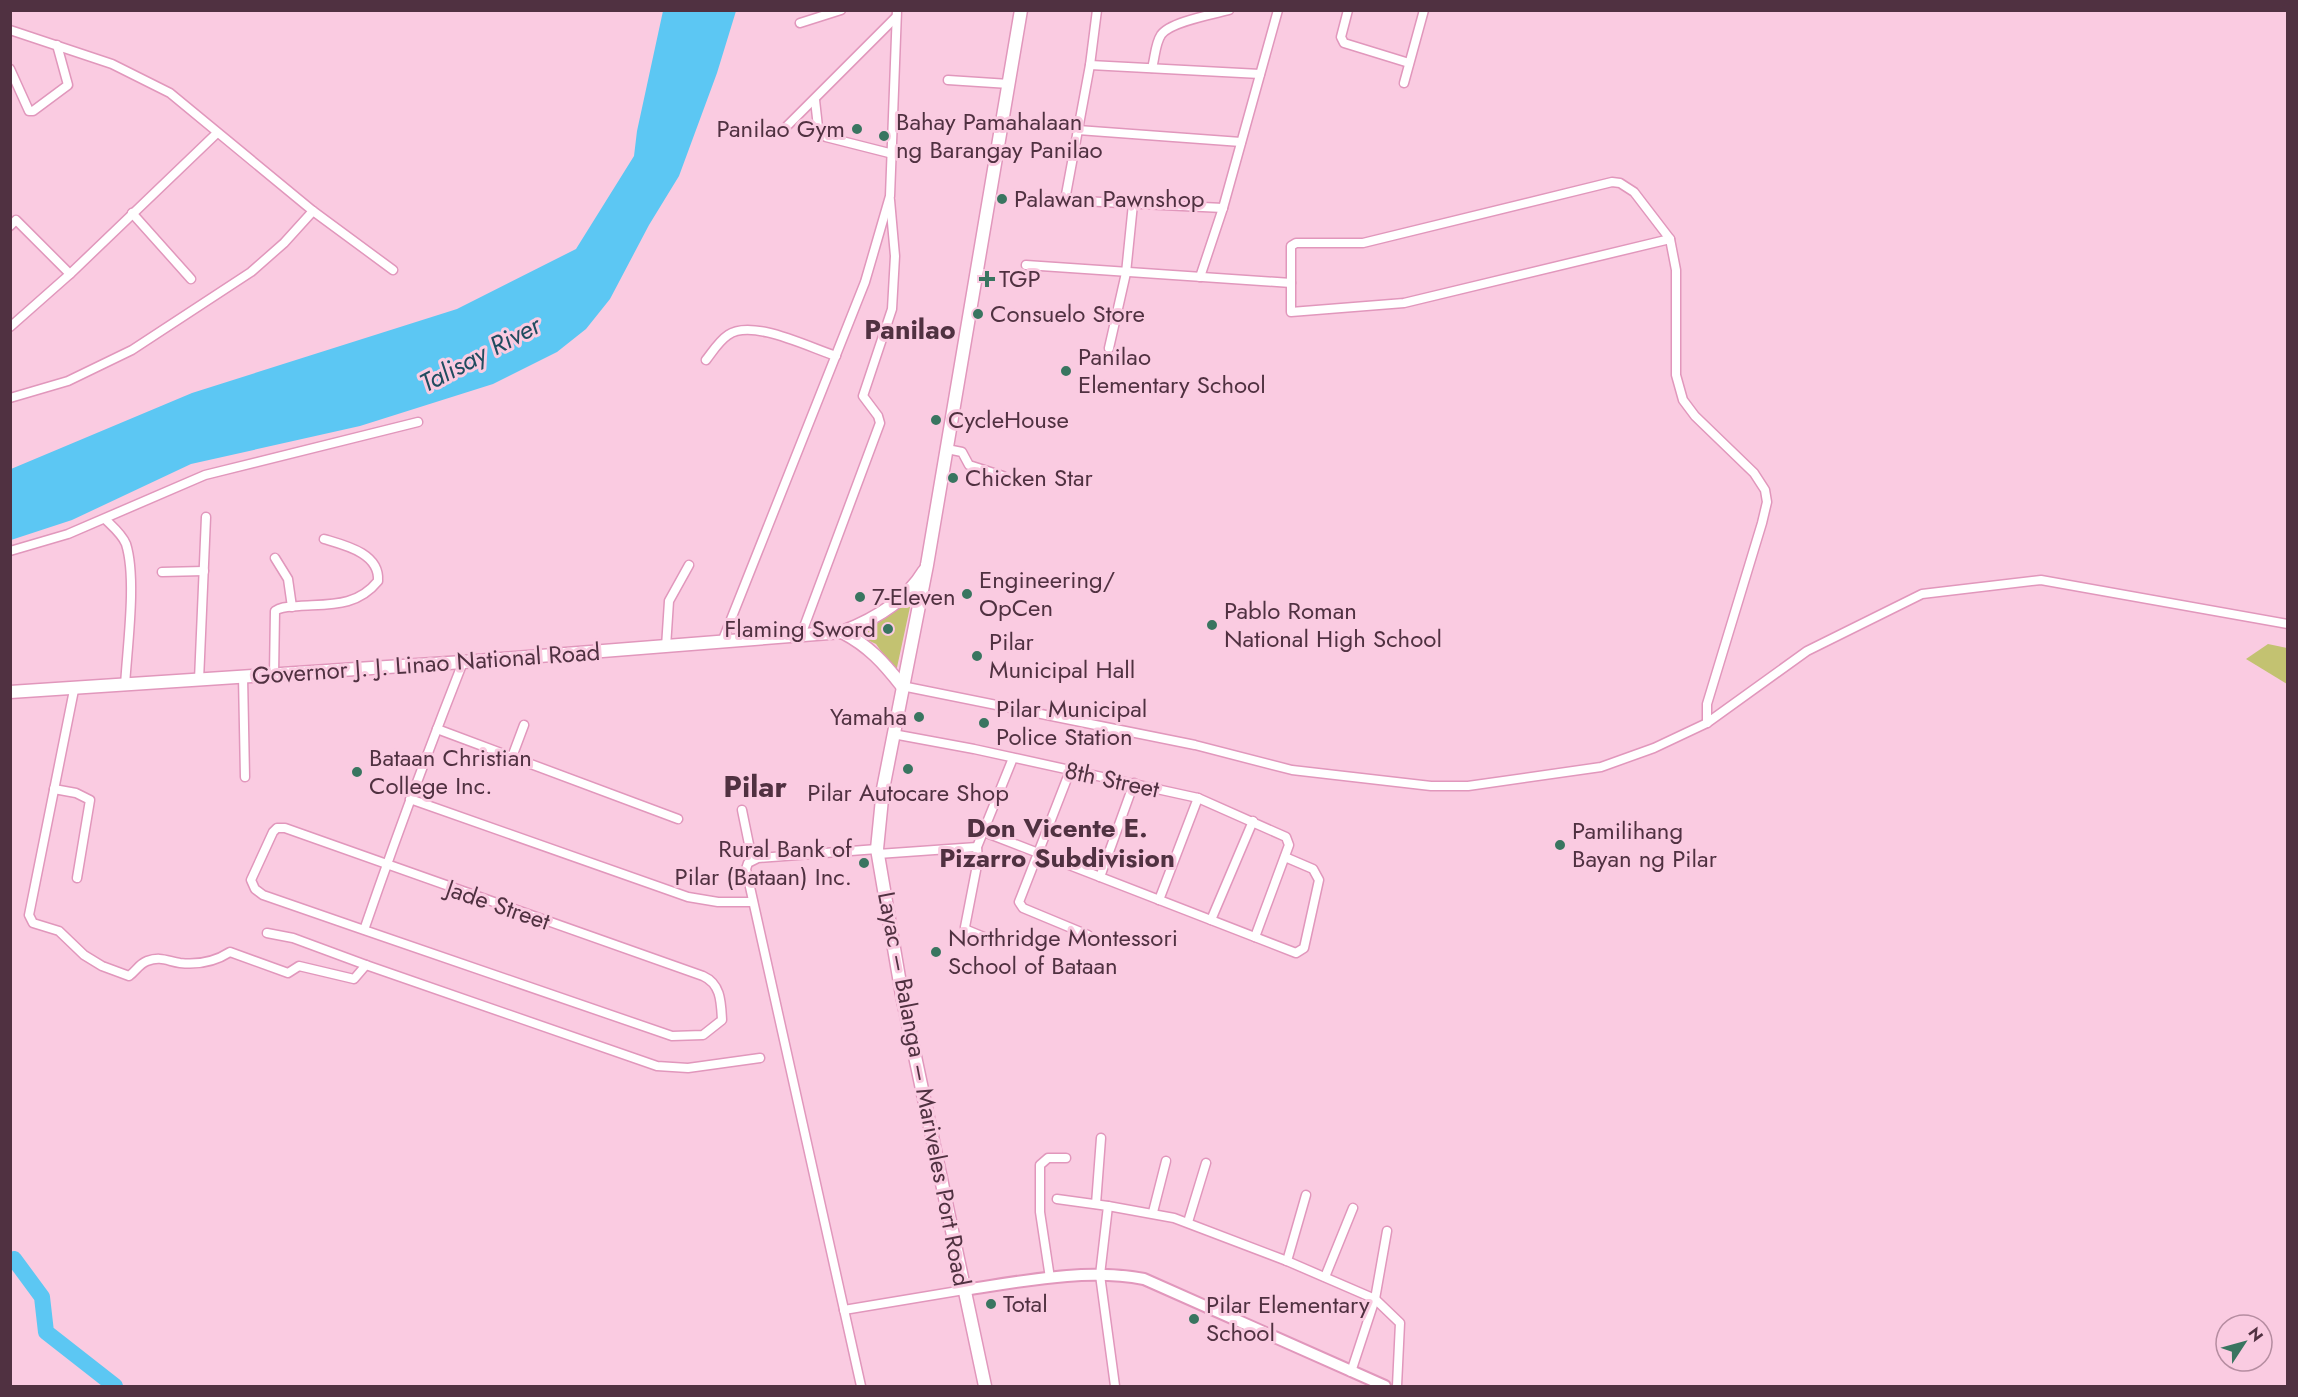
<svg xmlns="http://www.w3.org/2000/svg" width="2298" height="1397" viewBox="0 0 2298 1397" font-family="Jost,sans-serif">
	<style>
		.green { fill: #c3c271 }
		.water { fill: #5cc7f3 }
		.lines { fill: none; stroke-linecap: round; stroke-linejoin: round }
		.river { stroke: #5cc7f3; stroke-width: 16 }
		.minor-casing { stroke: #e197bc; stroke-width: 11 }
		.tertiary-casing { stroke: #e197bc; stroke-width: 14 }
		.secondary-casing { stroke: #e197bc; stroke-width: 15 }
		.minor { stroke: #fff; stroke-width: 8 }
		.tertiary { stroke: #fff; stroke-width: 10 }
		.secondary { stroke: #fff; stroke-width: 12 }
		.poi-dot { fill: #397560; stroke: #facbe1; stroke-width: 2 }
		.labels { text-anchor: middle; stroke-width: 6; stroke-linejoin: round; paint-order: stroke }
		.poi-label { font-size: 24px; fill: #503141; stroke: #facbe1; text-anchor: start }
		.street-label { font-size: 24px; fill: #503141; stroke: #facbe1 }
		.water-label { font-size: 26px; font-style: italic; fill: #1f4c5f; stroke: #facbe1 }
		.neighbourhood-label { font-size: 26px; font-weight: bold; fill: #503141; stroke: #facbe1 }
		.quarter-label { font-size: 27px; font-weight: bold; fill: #503141; stroke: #facbe1 }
		.district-label { font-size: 30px; font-weight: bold; fill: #503141; stroke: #facbe1 }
	</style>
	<rect width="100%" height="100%" fill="#facbe1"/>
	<g class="green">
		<path d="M904,603L910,607L896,672L876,644L851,632Z"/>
		<path d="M2268,644L2287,648V684L2246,659Z"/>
	</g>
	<path class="water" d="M663,11H736L717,73L679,176L649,225L610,299L586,329L557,352L493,384L360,426L191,464L72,520L11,540V469L192,393L457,309L576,249L634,156L637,131Z"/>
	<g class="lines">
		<path class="river" d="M10,1262L14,1259L42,1297L46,1332L115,1386"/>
		<g class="minor-casing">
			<g id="minor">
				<path d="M1348,10L1341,37L1344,43L1409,63"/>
				<path d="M800,23L841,10"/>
				<path d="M10,30L112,64L170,93L313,211L393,270"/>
				<path d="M1090,65L1260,74"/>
				<path d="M1152,68C1155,58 1155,44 1161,35C1169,22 1214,14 1229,10"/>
				<path d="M10,69L29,111H33L68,85L57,45"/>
				<path d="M948,80L1009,84"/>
				<path d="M1404,83L1424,10"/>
				<path d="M815,100L818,127L826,137L893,154"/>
				<path d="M787,126L896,17"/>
				<path d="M1078,130L1241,142"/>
				<path d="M1041,199L1223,208"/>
				<path d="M1065,200L1090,65L1097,10"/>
				<path d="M132,213L191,279"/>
				<path d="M10,226L16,220L70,274"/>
				<path d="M1026,265L1291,283V246L1296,243H1363L1612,182L1620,183L1634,192L1670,239L1676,270V375L1683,400L1695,416L1754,473L1765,490L1767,502L1762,523L1707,704V723"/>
				<path d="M1200,277L1223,208L1278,10"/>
				<path d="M1291,283V312L1404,303L1670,239"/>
				<path d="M10,327L70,274L217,133"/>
				<path d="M1109,348L1126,273L1133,204"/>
				<path d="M706,360C713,351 719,341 728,335C752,318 810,348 836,356"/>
				<path d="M10,398L68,381L132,350L251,272L284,243L313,211"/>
				<path d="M947,449L962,452L969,465L1003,476"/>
				<path d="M105,519C112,526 122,534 126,544C137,579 127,648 125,686"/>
				<path d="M10,551L68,534L205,475L418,422"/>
				<path d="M275,558L288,579L292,607"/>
				<path d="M162,572L204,571"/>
				<path d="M801,635L880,423L878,416L863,396L892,309L895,256L890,200"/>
				<path d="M722,642L865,282L890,196L897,10"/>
				<path d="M666,647L669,601L689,565"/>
				<path d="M274,675L275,611C282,606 290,607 299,606C330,604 357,607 378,581C380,553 344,545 324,539"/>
				<path d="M243,676L245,777"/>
				<path d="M199,680L206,517"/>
				<path d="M902,686L1195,745L1292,770L1431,786H1468L1601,767L1654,748L1707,723L1807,651L1922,594L2041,580L2288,624"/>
				<path d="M74,690L29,915L33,923L59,931L84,955L102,966L129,976C136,971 139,964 147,961C161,956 167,961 180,963C198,965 216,961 230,952L288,973L299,966L354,979L366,965L657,1066L688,1068L760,1058"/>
				<path d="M437,729L678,819"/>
				<path d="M893,734L974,749L1198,798L1286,837L1289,845L1255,937"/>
				<path d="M512,757L524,725"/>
				<path d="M1070,771L1019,902L1023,908L1088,935"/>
				<path d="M54,789L76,793L90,800L77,878"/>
				<path d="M410,799L688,897L718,902H753"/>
				<path d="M742,810L752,859"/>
				<path d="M984,832L1296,953L1304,948L1319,880L1313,869L1285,857"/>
				<path d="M878,854L977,847"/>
				<path d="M1100,877L1134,783"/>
				<path d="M1159,900L1198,798"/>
				<path d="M1211,920L1253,821"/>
				<path d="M364,930L263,895L255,889L251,880L273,832L277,828H285L703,976C721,984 721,1002 722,1020L703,1035L672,1036L364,930C395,840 428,751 463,662"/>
				<path d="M267,933L293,938L366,965"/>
				<path d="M984,937L967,930L965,927L978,860L977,847L1013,758"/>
				<path d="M1057,1199L1108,1206L1100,1275L1115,1386"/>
				<path d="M1096,1204L1101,1138"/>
				<path d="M1108,1206L1174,1218L1287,1261L1375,1299L1400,1323L1397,1386"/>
				<path d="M1153,1212L1166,1161"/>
				<path d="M1188,1222L1206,1163"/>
				<path d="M1287,1261L1306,1195"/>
				<path d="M1325,1277L1353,1208"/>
				<path d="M1050,1278L1040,1212V1165L1048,1158H1066"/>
				<path d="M844,1310L964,1290"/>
				<path d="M1351,1372L1375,1299L1387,1231"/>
				<path d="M861,1386L746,869L748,863L758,858L877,849"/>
			</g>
		</g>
		<g class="tertiary-casing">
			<path id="tertiary" d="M964,1290C1024,1281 1085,1268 1144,1279L1385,1386"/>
		</g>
		<g class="secondary-casing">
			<g id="secondary">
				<path d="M842,632C869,646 884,663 902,686"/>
				<path d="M10,692L463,662L842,632C873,620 906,601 924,571"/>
				<path d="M985,1386L902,995L877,849L883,789L927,565L1021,10"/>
			</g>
		</g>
		<use href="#minor" class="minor"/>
		<use href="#tertiary" class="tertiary"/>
		<use href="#secondary" class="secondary"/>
	</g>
	<g class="poi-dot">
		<circle cx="857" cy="129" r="6"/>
		<circle cx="884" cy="136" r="6"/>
		<circle cx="1002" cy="199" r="6"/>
		<path d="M984 270h6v6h6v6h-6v6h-6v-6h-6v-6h6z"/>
		<circle cx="978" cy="314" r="6"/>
		<circle cx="1066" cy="371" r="6"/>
		<circle cx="936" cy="420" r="6"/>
		<circle cx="953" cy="478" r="6"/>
		<circle cx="967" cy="594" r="6"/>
		<circle cx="860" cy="597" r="6"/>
		<circle cx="1212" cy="625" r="6"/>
		<circle cx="888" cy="629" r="6"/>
		<circle cx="977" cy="656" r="6"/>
		<circle cx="919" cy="717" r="6"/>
		<circle cx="984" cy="723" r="6"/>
		<circle cx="908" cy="769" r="6"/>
		<circle cx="357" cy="772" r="6"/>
		<circle cx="1560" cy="845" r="6"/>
		<circle cx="864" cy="863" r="6"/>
		<circle cx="936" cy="952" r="6"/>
		<circle cx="991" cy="1304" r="6"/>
		<circle cx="1194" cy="1319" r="6"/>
	</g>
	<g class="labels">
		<g class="poi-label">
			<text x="896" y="130">Bahay Pamahalaan<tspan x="896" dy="28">ng Barangay Panilao</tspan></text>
			<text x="845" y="137" text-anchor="end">Panilao Gym</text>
			<text x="1014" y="207">Palawan Pawnshop</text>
			<text x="999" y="287">TGP</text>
			<text x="990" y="322">Consuelo Store</text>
			<text x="1078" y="365">Panilao<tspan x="1078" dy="28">Elementary School</tspan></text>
			<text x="948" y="428">CycleHouse</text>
			<text x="965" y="486">Chicken Star</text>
			<text x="979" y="588">Engineering/<tspan x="979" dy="28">OpCen</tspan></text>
			<text x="872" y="605">7-Eleven</text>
			<text x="1224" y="619">Pablo Roman<tspan x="1224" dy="28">National High School</tspan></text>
			<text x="876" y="637" text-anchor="end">Flaming Sword</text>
			<text x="989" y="650">Pilar<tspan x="989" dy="28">Municipal Hall</tspan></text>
			<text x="996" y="717">Pilar Municipal<tspan x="996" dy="28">Police Station</tspan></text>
			<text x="907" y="725" text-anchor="end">Yamaha</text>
			<text x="369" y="766">Bataan Christian<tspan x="369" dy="28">College Inc.</tspan></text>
			<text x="908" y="801" text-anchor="middle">Pilar Autocare Shop</text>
			<text x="1572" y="839">Pamilihang<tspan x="1572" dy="28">Bayan ng Pilar</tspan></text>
			<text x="852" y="857" text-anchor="end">Rural Bank of<tspan x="852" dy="28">Pilar (Bataan) Inc.</tspan></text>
			<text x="948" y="946">Northridge Montessori<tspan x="948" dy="28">School of Bataan</tspan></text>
			<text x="1003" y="1312">Total</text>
			<text x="1206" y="1313">Pilar Elementary<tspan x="1206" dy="28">School</tspan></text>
		</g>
		<g class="street-label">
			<text transform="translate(426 664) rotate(-4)" y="8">Governor J. J. Linao National Road</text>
			<text transform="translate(1112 780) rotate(12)" y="8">8th Street</text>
			<text transform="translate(498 905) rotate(19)" y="8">Jade Street</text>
			<text transform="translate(924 1089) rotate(79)" y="8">Layac – Balanga – Mariveles Port Road</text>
		</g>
		<g class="water-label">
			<text transform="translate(480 354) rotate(-28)" y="9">Talisay River</text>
		</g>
		<g class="neighbourhood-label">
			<text x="1057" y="837">Don Vicente E.<tspan x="1057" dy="30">Pizarro Subdivision</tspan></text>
		</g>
		<g class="quarter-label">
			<text x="910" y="339">Panilao</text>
		</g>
		<g class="district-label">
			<text x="755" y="797">Pilar</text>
		</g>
	</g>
	<rect width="2298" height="1397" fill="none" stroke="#503141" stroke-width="24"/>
	<g transform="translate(2244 1343) rotate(54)"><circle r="28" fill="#facbe1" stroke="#b68da1" stroke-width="1.5"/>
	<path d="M0-4.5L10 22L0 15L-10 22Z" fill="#397560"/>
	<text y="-9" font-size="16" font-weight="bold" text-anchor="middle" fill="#503141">N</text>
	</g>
</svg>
